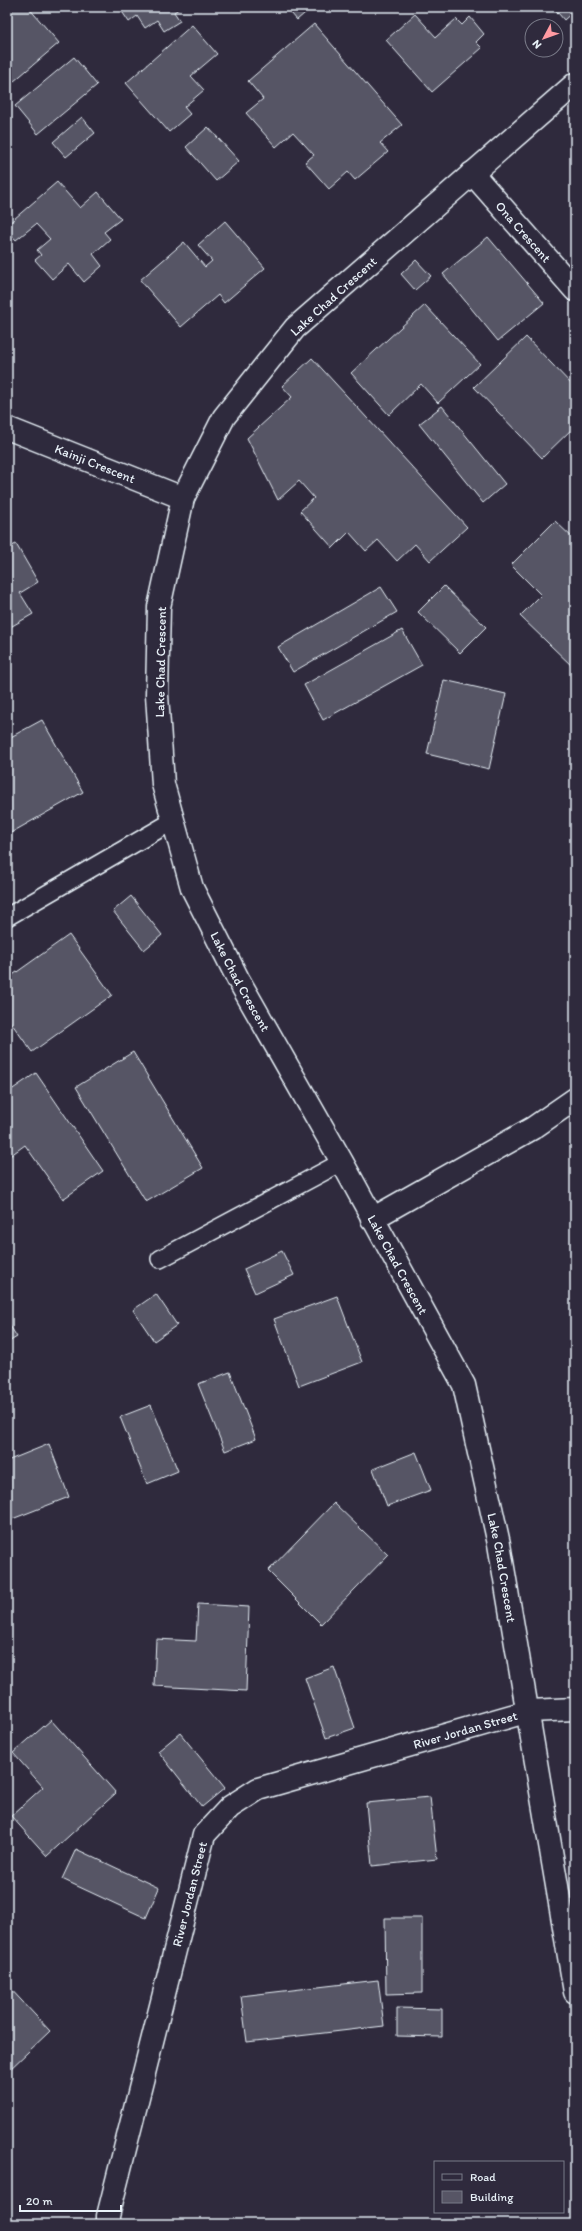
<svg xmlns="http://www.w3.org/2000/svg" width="582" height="2231" viewBox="0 0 582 2231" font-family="Itim,sans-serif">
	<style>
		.building { fill: #575565; stroke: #e8f1f8 }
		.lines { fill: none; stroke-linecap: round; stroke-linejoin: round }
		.service-casing { stroke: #e8f1f8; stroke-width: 20 }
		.minor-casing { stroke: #e8f1f8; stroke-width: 25 }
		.service { stroke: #2f2a3d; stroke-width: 17 }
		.minor { stroke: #2f2a3d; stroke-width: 22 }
		.labels { text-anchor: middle; stroke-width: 4; stroke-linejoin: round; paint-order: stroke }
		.street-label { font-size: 13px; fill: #e8f1f8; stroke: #2f2a3d }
	</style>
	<rect width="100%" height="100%" fill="#2f2a3d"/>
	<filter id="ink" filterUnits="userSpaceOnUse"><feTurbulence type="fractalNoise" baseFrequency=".025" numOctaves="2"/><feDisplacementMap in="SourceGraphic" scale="8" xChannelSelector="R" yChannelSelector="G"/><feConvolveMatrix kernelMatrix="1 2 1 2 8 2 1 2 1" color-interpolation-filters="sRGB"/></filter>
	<g filter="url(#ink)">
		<g class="building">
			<path d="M7,7H28L59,43L7,87Z"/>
			<path d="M119,7H182L174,12L180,21L164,31L157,20L145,28L137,16L129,22Z"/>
			<path d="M286,7H312L297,20Z"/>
			<path d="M553,7H575V10L564,20Z"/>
			<path d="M415,14L436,37L456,19L462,25L470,17L484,34L476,42L482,48L432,92L386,40Z"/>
			<path d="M314,24L402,125L380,143L388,152L355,180L348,172L329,189L305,162L314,155L293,132L276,147L246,113L263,99L248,81Z"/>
			<path d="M192,25L217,54L191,76L204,90L184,107L190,114L169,132L126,83Z"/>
			<path d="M74,57L97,85L38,134L15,106Z"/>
			<path d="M82,117L95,133L66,157L53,142Z"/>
			<path d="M208,127L239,161L216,181L186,147Z"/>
			<path d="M57,182L80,208L98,192L121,219L104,232L110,239L93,254L102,266L84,282L69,264L52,279L35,260L41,255L37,250L50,239L36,224L16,240L7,230V225Z"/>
			<path d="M225,221L265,268L224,303L218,295L181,327L140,280L184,242L205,267L212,261L198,245Z"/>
			<path d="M488,237L544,303L498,341L443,274Z"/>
			<path d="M416,260L431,276L415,290L401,274Z"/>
			<path d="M425,305L480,364L438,403L421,384L389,415L351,373Z"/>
			<path d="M526,337L575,388V426L542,458L474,387Z"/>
			<path d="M312,358L467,527L430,561L415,544L397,561L378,540L366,551L349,532L333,548L300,511L314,498L299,481L278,500L247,438L292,397L282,386Z"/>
			<path d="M442,406L505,484L483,503L419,424Z"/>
			<path d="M555,521L575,540V669L520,616L541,595L511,565Z"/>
			<path d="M7,538L12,546L16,544L38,582L20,593L33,614L7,629Z"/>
			<path d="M444,586L486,627L460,653L418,612Z"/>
			<path d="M381,587L397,612L293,672L278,647Z"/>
			<path d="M402,630L422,665L323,720L304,685Z"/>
			<path d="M444,680L506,694L489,769L427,754Z"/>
			<path d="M42,720L83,792L7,835V739Z"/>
			<path d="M131,896L162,935L144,950L113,911Z"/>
			<path d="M69,935L112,995L32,1052L7,1017V979Z"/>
			<path d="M133,1052L203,1168L146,1202L76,1087Z"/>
			<path d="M36,1073L103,1171L63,1199L25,1145L7,1158V1093Z"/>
			<path d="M282,1251L294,1275L255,1293L244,1269Z"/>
			<path d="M156,1294L177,1325L154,1341L133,1310Z"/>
			<path d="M337,1296L362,1362L299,1386L274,1319Z"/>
			<path d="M7,1321L17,1337L7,1343Z"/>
			<path d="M230,1372L256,1439L225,1451L198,1384Z"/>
			<path d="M151,1405L178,1471L147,1484L120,1417Z"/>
			<path d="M49,1444L69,1497L7,1521V1461Z"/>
			<path d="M416,1452L431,1490L387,1506L373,1469Z"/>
			<path d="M334,1503L388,1555L321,1624L268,1571Z"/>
			<path d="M198,1604L249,1607L246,1691L154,1686L156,1639L196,1641Z"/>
			<path d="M334,1667L355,1728L326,1738L305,1678Z"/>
			<path d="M51,1720L116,1793L47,1856L11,1816L43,1787L13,1753Z"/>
			<path d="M180,1733L225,1788L202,1807L158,1751Z"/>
			<path d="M430,1797L437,1859L372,1866L366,1803Z"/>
			<path d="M76,1849L159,1888L146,1918L62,1879Z"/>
			<path d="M385,1918H422V1993L386,1994Z"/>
			<path d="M378,1980L384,2026L247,2042L241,1996Z"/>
			<path d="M7,1985L50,2031L7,2072Z"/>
			<path d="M397,2008L442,2009V2037L397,2036Z"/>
		</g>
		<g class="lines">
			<g class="service-casing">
				<g id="service">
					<path d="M7,917L173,821"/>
					<path d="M160,1259L342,1162"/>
				</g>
			</g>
			<g class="minor-casing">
				<g id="minor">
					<path id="s1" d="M575,84L295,328L224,417L183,498L159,607L157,695L163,784L192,888L238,979L342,1162L464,1385L499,1544L575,1992"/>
					<path id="s2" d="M472,173L575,290"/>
					<path id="s3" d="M7,428L183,498"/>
					<path d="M372,1219L533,1128L575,1099"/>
					<path id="s4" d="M108,2224V2216L204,1835L230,1807L258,1789L529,1711L575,1709"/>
				</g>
			</g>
			<use href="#service" class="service"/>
			<use href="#minor" class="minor"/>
		</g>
	</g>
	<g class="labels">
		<g class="street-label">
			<text dy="5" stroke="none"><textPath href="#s2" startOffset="78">Ona Crescent</textPath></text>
			<text transform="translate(333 296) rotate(-42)" y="5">Lake Chad Crescent</text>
			<text dy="5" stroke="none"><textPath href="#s3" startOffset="95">Kainji Crescent</textPath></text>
			<text transform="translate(160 662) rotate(-89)" y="5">Lake Chad Crescent</text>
			<text dy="5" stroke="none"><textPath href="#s1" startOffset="1078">Lake Chad Crescent</textPath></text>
			<text dy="5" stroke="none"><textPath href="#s1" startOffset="1402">Lake Chad Crescent</textPath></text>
			<text dy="5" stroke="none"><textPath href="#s1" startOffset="1726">Lake Chad Crescent</textPath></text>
			<text dy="5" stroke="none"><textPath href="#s4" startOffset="688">River Jordan Street</textPath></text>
			<text dy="5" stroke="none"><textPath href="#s4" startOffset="340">River Jordan Street</textPath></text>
		</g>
	</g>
	<rect width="582" height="2231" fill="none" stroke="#2f2a3d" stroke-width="24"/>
	<rect x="12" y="12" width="558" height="2207" fill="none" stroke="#e8f1f8" stroke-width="1.5" filter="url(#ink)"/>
	<rect x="434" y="2161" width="130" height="52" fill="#2f2a3d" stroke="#797a88"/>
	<rect x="442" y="2174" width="20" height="6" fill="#2f2a3d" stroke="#797a88"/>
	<text x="470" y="2181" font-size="12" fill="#e8f1f8">Road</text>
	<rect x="442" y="2191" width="20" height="12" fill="#575565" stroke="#797a88"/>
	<text x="470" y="2201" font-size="12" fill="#e8f1f8">Building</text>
	<g transform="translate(544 38) rotate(229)"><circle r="19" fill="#2f2a3d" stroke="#797a88"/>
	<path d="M0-3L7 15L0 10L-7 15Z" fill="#ff9aa2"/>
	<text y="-6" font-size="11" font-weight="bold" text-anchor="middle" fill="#e8f1f8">N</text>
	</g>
	<path d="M20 2205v6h101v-6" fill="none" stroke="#e8f1f8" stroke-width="2"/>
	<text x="26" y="2205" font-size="12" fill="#e8f1f8" stroke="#2f2a3d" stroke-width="3" paint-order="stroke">20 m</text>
</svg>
